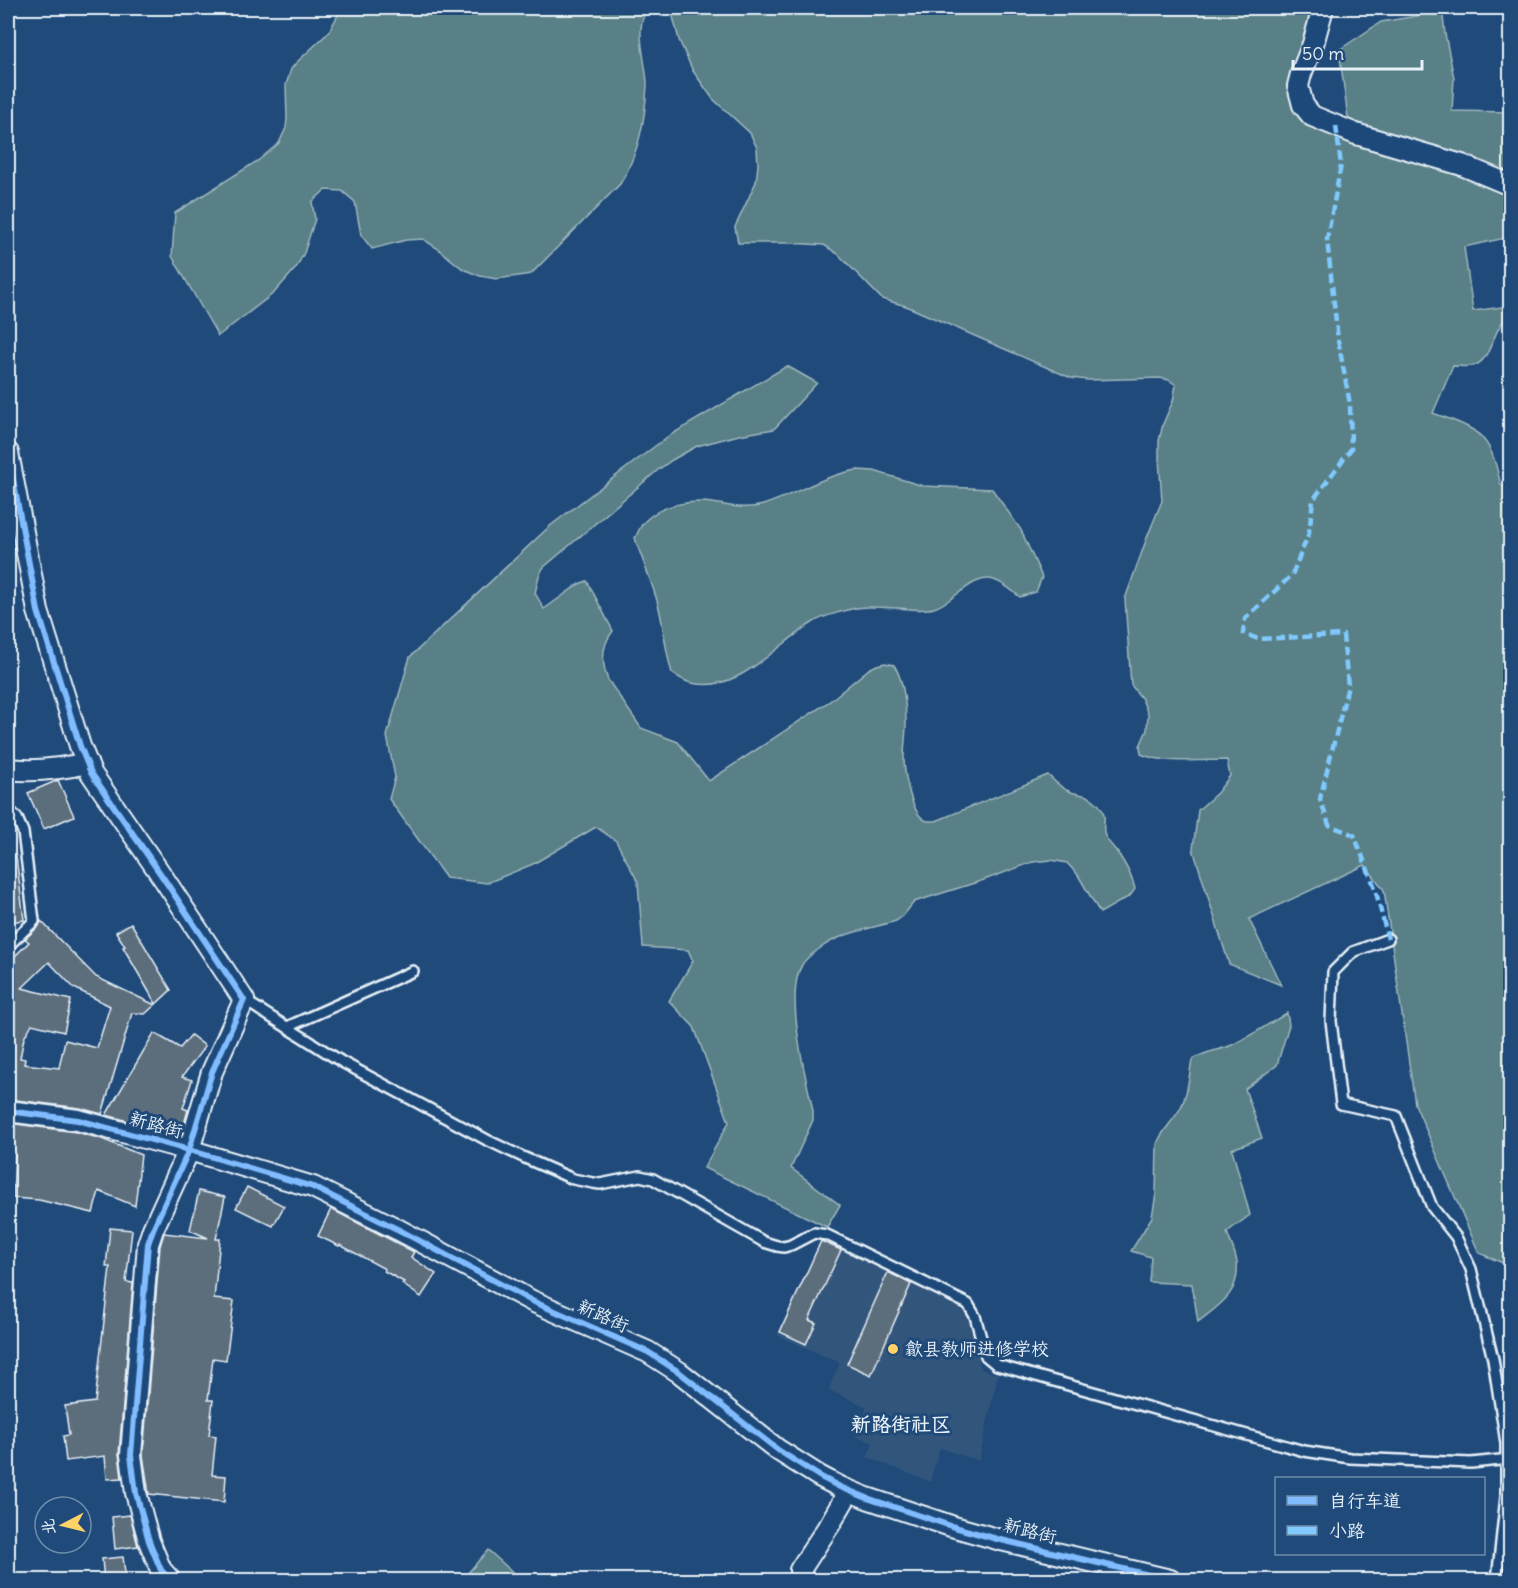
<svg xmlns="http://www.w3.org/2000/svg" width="1518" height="1588" viewBox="0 0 1518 1588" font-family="Delius,'LXGW WenKai TC',sans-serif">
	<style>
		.built { fill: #31547b }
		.green { fill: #598086; stroke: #a0b8bf; stroke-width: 1.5 }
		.building { fill: #5c6d7c; stroke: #e8f1f8; stroke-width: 1.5; fill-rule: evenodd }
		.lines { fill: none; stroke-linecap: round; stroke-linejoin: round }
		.service-casing { stroke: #e8f1f8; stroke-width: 14 }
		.minor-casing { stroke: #e8f1f8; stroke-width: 24 }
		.service { stroke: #1f4a7a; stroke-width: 9 }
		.minor { stroke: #1f4a7a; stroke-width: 20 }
		.quiet { stroke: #80caff; stroke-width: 4.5; stroke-dasharray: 9 4.5; stroke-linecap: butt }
		.cycleway-casing { stroke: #1f4a7a; stroke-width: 10 }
		.cycleway { stroke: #80bcff; stroke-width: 6 }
		.poi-dot { fill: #ffd166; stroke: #1f4a7a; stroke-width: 2 }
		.labels { text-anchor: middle; stroke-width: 6; stroke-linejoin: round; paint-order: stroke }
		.street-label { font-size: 18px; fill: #e8f1f8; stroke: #1f4a7a }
		.poi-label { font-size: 18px; fill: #e8f1f8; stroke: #1f4a7a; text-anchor: start }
		.neighbourhood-label { font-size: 20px; font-weight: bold; fill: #e8f1f8; stroke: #1f4a7a }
	</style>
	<rect width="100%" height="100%" fill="#1f4a7a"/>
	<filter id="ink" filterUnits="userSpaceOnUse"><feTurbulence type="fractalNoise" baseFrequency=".0167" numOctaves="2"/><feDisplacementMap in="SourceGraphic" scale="12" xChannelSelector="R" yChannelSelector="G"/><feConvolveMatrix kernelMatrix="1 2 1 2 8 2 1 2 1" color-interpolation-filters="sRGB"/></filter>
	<g filter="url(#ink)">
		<path class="built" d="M822,1238L914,1280L968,1312L981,1369L998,1374L979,1461L940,1448L930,1482L867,1457L873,1443L855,1436L867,1407L828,1390L840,1363L777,1335Z"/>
		<g class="green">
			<path d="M342,8H649C632,24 647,63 647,85C645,121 639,153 620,184L531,274L497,279L480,276L463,269L437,248L423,239L406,240L372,249L361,235L355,202L342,191L325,190L312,202L315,219L304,253L296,268L274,293L218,336L172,256L175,213L259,160L279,143L286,128L287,119L286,85L291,69L296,63L328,33Z"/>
			<path d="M670,8H1315L1296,101L1502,188L1510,193V237L1464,247L1473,311L1502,307L1507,318C1492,329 1492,361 1473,366C1467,367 1459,366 1453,366L1433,413C1448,419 1474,426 1484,440C1494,452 1497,470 1501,485L1510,490V1266L1479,1253L1415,1104L1384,890L1365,865L1249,919L1281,985L1229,964L1193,849L1198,810L1217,793L1230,776L1227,760C1203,760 1163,764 1141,754L1140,746L1147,730L1148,714L1142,699L1131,685L1125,599L1148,535L1162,501L1159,458V441L1163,424L1173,401L1176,385L1169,380L1160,378L1088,380L1071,378L906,306L882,299L838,254L824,245L789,243H738L735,227L756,182L758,165L757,148L750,133L713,99L693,71L679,40L671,9Z"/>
			<path d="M1416,8H1442L1445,34L1454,78L1452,111L1510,112V176L1349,126L1339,50L1381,22L1417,16Z"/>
			<path d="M787,366L817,383L774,429L739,435L697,446L672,460L658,470L543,568L539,576L535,593L544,609L579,584L587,581L613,631C601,646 601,662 608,680L641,728L678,742L709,781L830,701L869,669L877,665L885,663L894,665C904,681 906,705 906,724C906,735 904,746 904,757C904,772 911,816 927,821C928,821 935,821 936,821L1048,775C1054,781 1062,789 1071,792C1080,795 1089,794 1096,802C1111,816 1100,823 1105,836C1108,842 1113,847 1117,852C1125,863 1132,876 1135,889L1130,896L1100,913L1078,875L1067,863L1051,860L1033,862L984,880L914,902L903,916L896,921C873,928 841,933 822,947C816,951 805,959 802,965C784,994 806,1078 813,1111V1120L791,1168L840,1205L827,1227L704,1168L729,1122L694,1027L669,1001L693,961L688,950L643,947L638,882L616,841L596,827L533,864L487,883L446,878L389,799L395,777L387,736L410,657L550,526L667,437Z"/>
			<path d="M857,470L874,471L923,486L992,489L1021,530L1042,577L1036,592L1020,597C1012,591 1004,583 994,580C974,573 954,602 934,608C923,611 910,609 898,608C880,607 861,605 844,611C834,614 823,616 814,622C776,644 737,697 688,682C682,680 677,676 672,673C665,650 664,627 658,604C652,582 642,560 635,538C638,533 640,526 644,522C661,504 690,500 713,503C730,506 746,510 763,505C795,495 824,475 857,470Z"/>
			<path d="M1287,1013L1289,1025L1277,1065L1245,1089L1262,1138L1232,1149L1250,1215L1227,1232C1230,1242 1236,1253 1237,1263C1240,1294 1219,1305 1198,1322L1192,1284L1149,1282L1151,1257L1131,1251L1152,1217L1156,1194L1157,1144C1162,1130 1174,1121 1181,1107C1188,1094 1189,1075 1192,1060C1204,1051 1219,1051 1232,1045C1251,1036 1269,1024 1287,1013Z"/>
			<path d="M488,1550L517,1576L515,1580H477L468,1573Z"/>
		</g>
		<g class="building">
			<path d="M58,780L74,816L44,829L28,793Z"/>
			<path d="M16,856L24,920L8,922V857Z"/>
			<path d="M41,921L96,977L155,1005L145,1014L132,1013L102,1114L80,1108L8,1099V963L29,942L25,939L39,926ZM49,962L74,988L110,1006L97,1048L65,1040L59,1068L24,1064L25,1059L20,1058L24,1038L32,1024L64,1032L71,1000L22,988Z"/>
			<path d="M131,923L171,990L156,1004L123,947L125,946L116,932Z"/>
			<path d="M154,1033L180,1048L191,1035L205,1046L182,1077L192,1080L183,1108L188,1110L181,1135L106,1115Z"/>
			<path d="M8,1123L76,1132L102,1139L141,1155L135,1206L99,1191L93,1213L39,1200L13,1198L15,1153H8Z"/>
			<path d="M247,1187L284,1206L273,1226L236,1208Z"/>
			<path d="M199,1191L225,1197L216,1239H220L214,1299L234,1301L226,1360L213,1358L208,1400H213L209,1435L216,1436L212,1475L226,1476L224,1502L149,1494L143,1455L160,1246L164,1233L208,1238L190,1230Z"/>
			<path d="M331,1209L393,1241L414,1252L411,1257L436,1274L421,1297L402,1284L404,1282L384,1271L385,1269L340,1245L339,1246L318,1236Z"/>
			<path d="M110,1228L132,1230L126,1282L133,1283L119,1454L122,1478L107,1479L105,1456L66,1461L63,1436L69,1435L65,1406L95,1402L110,1267H106Z"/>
			<path d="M821,1241L841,1250L809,1320L816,1323L806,1344L780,1332Z"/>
			<path d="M888,1272L911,1284L871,1375L847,1364Z"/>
			<path d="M130,1515L138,1546L115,1549L112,1517Z"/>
			<path d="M123,1557L126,1581H104L102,1559Z"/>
		</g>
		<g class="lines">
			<g class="service-casing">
				<g id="service">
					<path d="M8,809L17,818L23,832L34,921L8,946"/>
					<path d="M1388,939L1353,952L1333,972L1331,1021L1341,1104L1396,1116L1432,1207L1456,1237L1471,1269L1493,1359L1506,1443V1496L1497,1580"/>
					<path d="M244,1000L342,1062L487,1140L525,1158L573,1179L593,1183L600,1184L640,1176L653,1179L764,1242L777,1246L784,1247L791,1245L814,1233L827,1235L968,1304L975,1316L986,1356L997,1365L1304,1451L1350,1458L1471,1463L1510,1459"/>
					<path d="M287,1027L413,971"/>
				</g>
			</g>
			<g class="minor-casing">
				<g id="minor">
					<path d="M1323,8L1313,44L1301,74L1298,86L1303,105L1312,116L1356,134L1462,165L1510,185"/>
					<path d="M8,453L38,611L80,746L91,773L164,879L244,1000L212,1072L189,1150L153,1229L148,1244L131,1455L136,1493L149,1541L161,1570L170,1580"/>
					<path d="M8,769C35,772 61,769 87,763"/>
					<path d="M8,1111L78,1120L189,1150L313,1187L399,1230L532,1301L648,1352L679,1372L778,1450L819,1476L840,1487L867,1498L951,1526L997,1539L1170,1580"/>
					<path d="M803,1580L800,1570L830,1524L849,1491"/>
				</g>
			</g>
			<use href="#service" class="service"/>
			<use href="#minor" class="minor"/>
			<path class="quiet" d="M1336,126L1341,165L1327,239L1338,340L1350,404L1351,449L1313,500L1309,533L1292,575L1245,619L1243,633L1258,639L1343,635L1348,686L1320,799L1329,825L1354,835L1375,888L1388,939"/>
			<g class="cycleway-casing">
				<g id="cycleway">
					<path d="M8,453L38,611L80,746L91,773L164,879L244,1000L212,1072L189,1150L153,1229L148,1244L131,1455L136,1493L149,1541L161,1570L170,1580"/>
					<path d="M8,1111L78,1120L189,1150L313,1187L399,1230L532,1301L648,1352L679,1372L778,1450L819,1476L840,1487L867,1498L951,1526L997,1539L1170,1580"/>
				</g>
			</g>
			<use href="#cycleway" class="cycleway"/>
		</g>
	</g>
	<circle class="poi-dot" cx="893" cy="1349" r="6"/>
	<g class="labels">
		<g class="street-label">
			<text transform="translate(156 1125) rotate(15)" y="6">新路街</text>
			<text transform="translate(603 1316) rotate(24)" y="6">新路街</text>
			<text transform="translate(1030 1531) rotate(14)" y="6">新路街</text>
		</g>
		<g class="poi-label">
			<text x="905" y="1355">歙县教师进修学校</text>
		</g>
		<g class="neighbourhood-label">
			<text x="901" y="1431">新路街社区</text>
		</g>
	</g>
	<rect width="1518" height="1588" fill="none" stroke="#1f4a7a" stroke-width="30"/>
	<rect x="15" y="15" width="1488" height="1558" fill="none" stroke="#e8f1f8" stroke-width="2" filter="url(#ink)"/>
	<rect x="1275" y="1477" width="210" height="78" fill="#1f4a7a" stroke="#6f8dac" stroke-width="1.5"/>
	<rect x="1287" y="1496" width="30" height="9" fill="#80bcff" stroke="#6f8dac" stroke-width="1.5"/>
	<text x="1329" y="1507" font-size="18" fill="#e8f1f8">自行车道</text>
	<rect x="1287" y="1526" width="30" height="9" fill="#80caff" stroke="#6f8dac" stroke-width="1.5"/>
	<text x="1329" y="1537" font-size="18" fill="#e8f1f8">小路</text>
	<g transform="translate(63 1525) rotate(263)"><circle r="28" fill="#1f4a7a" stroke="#6f8dac" stroke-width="1.5"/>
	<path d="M0-4.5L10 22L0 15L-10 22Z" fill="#ffd166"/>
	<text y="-9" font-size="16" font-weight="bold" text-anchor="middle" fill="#e8f1f8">北</text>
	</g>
	<path d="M1293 60v9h129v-9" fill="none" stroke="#e8f1f8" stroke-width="3"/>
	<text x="1302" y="60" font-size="18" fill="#e8f1f8" stroke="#1f4a7a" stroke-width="4.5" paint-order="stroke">50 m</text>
</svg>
